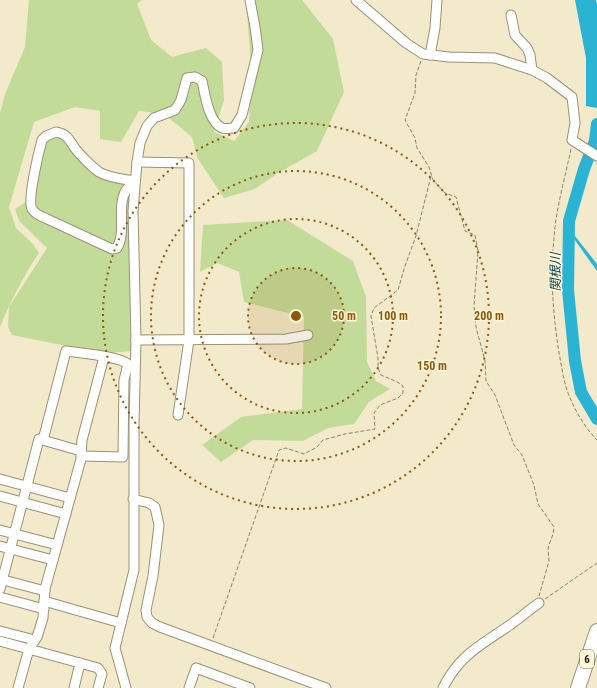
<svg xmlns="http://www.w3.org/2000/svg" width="597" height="688" viewBox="0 0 597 688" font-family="'Roboto Condensed','Noto Sans JP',sans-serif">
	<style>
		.green { fill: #c3db99 }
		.water { fill: #2bb3d4 }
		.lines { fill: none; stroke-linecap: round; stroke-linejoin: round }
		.river { stroke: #2bb3d4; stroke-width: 12 }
		.minor-casing { stroke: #999276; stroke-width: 11 }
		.highway-casing { stroke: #999276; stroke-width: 16 }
		.path { stroke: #88836e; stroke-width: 1; stroke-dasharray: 4 2; stroke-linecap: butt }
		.minor { stroke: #fff; stroke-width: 9 }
		.highway { stroke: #fff; stroke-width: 14 }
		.ring { fill: none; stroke: #8e590b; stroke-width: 2; stroke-dasharray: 2 4 }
		.labels { text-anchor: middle; stroke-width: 3; stroke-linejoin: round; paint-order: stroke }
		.shield { fill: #fff7d8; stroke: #65604f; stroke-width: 1 }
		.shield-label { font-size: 11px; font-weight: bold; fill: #232014 }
		.water-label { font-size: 13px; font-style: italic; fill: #033f4d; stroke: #fff7d8 }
		.centre { fill: #8e590b; stroke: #fff7d8; stroke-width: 2 }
		.ring-label { font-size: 12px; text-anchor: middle; font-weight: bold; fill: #8e590b; stroke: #fff7d8; stroke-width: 3; stroke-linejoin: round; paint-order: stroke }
	</style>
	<rect width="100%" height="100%" fill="#f2eacb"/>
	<g class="green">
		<path d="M29,0H142L137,4L151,40L172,57L206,48L222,62L224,100L214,132L234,141L249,122L251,65L246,0H302L333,39L344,92L317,151L278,173L255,189L224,198L198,159L192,137L164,114L139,111L121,142L100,139V111L75,107L34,122L9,207L16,228L33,244L39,253C23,277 11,300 0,327V113L5,94L25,47Z"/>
		<path d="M53,130L78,147L100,169L132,176L129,200L131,351L109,353L66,346L12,335L8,327L9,307L47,248L19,221L15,209L26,202L33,161Z"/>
		<path d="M287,220L353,261L366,297L367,362L376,381L390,389L369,402L354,424L328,428L303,441L253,440L221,462L202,445L241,417L302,409L304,317L244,302L239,272L217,263L200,272L203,225Z"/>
	</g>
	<g class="water">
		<path d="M575,0H596L597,4V108L586,106V58Z"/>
		<path d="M567,229L571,231L597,264V271Z"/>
	</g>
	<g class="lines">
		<path class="river" d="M597,124L595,141L584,169L569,221L568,290L575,361L581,392L597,419"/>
		<g class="minor-casing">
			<g id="minor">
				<path d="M356,0L406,43L423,54L449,57L495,58L532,70L547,78L572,97L575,123L572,140L597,156"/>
				<path d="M511,15L515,35L527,48L530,55L532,70"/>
				<path d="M430,55L435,28L437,0"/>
				<path d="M56,132C67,134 69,139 74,147C79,154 92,167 99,172C109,178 123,179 135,181C132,184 128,187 126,190C116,208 127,231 117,248L112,249L45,218C40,216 35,214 32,209C27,200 39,151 42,140L46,136Z"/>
				<path d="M137,162L189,163V340L178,415"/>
				<path d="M136,340L286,339L308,335"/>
				<path d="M43,440L66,351C80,353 118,356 128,364L124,380L123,457L81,456"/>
				<path d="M0,479L70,498"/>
				<path d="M0,496L66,514"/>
				<path d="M133,499L149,503L155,507L159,525L153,576L146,610L147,617L152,623L160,627L326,688"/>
				<path d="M0,530L57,545"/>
				<path d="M0,546L53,560"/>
				<path d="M0,579L45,591"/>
				<path d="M0,589L39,439L81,451"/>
				<path d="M0,597L44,609"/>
				<path d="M44,601L121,623"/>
				<path d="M0,631L35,640"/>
				<path d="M0,641L98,668L102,674L98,688"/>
				<path d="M18,688L29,649L37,637L43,618L45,589L81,459L82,440L104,357"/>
				<path d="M74,688L80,663"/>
				<path d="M126,688L115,648L134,570V424L136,340L133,211L137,162L140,143L147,126L154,118L175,110L181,100L187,78L195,77L202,81C205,94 208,121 222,128C225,129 230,128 234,128L242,115L258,50L255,27L250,0"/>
				<path d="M189,688L196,668L250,688"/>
				<path d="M443,688C459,655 481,645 510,625C520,618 529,610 539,603"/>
			</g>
		</g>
		<g class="highway-casing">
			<path id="highway" d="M578,688L597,631"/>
		</g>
		<g class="path">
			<path d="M421,61L416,75L415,93L405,120L415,138L417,148L429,167L433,180L445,193L456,197L465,231L475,235L478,251L474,306L476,327L485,361L486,381L495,395L514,445L522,455L534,485L538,504L554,527L553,534L548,548L549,561L539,596"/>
			<path d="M571,149C565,178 556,208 554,238C550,277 553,314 559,353C562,368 564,386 571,400C577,414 586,429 597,440"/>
			<path d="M545,599L597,563"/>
			<path d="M213,638L279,450L286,448L304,454L317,447L323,440L345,434L375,429L374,413L380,405L398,398L403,393V386C396,380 389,379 381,375L378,368V358L371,316L374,308L398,290L405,266L416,236L431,176"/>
		</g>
		<use href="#minor" class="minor"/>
		<use href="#highway" class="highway"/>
	</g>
	<circle cx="296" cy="316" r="48" fill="#8e590b" fill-opacity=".12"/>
	<g class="ring">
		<circle cx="296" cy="316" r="48"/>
		<circle cx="296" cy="316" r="97"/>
		<circle cx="296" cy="316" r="145"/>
		<circle cx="296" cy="316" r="193"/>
	</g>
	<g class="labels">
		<rect class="shield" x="580" y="650" width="14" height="18" rx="3"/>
		<g class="shield-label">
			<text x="587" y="663">6</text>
		</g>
		<g class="water-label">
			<text transform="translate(555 272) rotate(-91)" y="5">関根川</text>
		</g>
	</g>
	<circle cx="296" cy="316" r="6" class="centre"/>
	<g class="ring-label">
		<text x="344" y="320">50 m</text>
		<text x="393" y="320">100 m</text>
		<text x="489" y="320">200 m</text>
		<text x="432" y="370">150 m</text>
	</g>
</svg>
